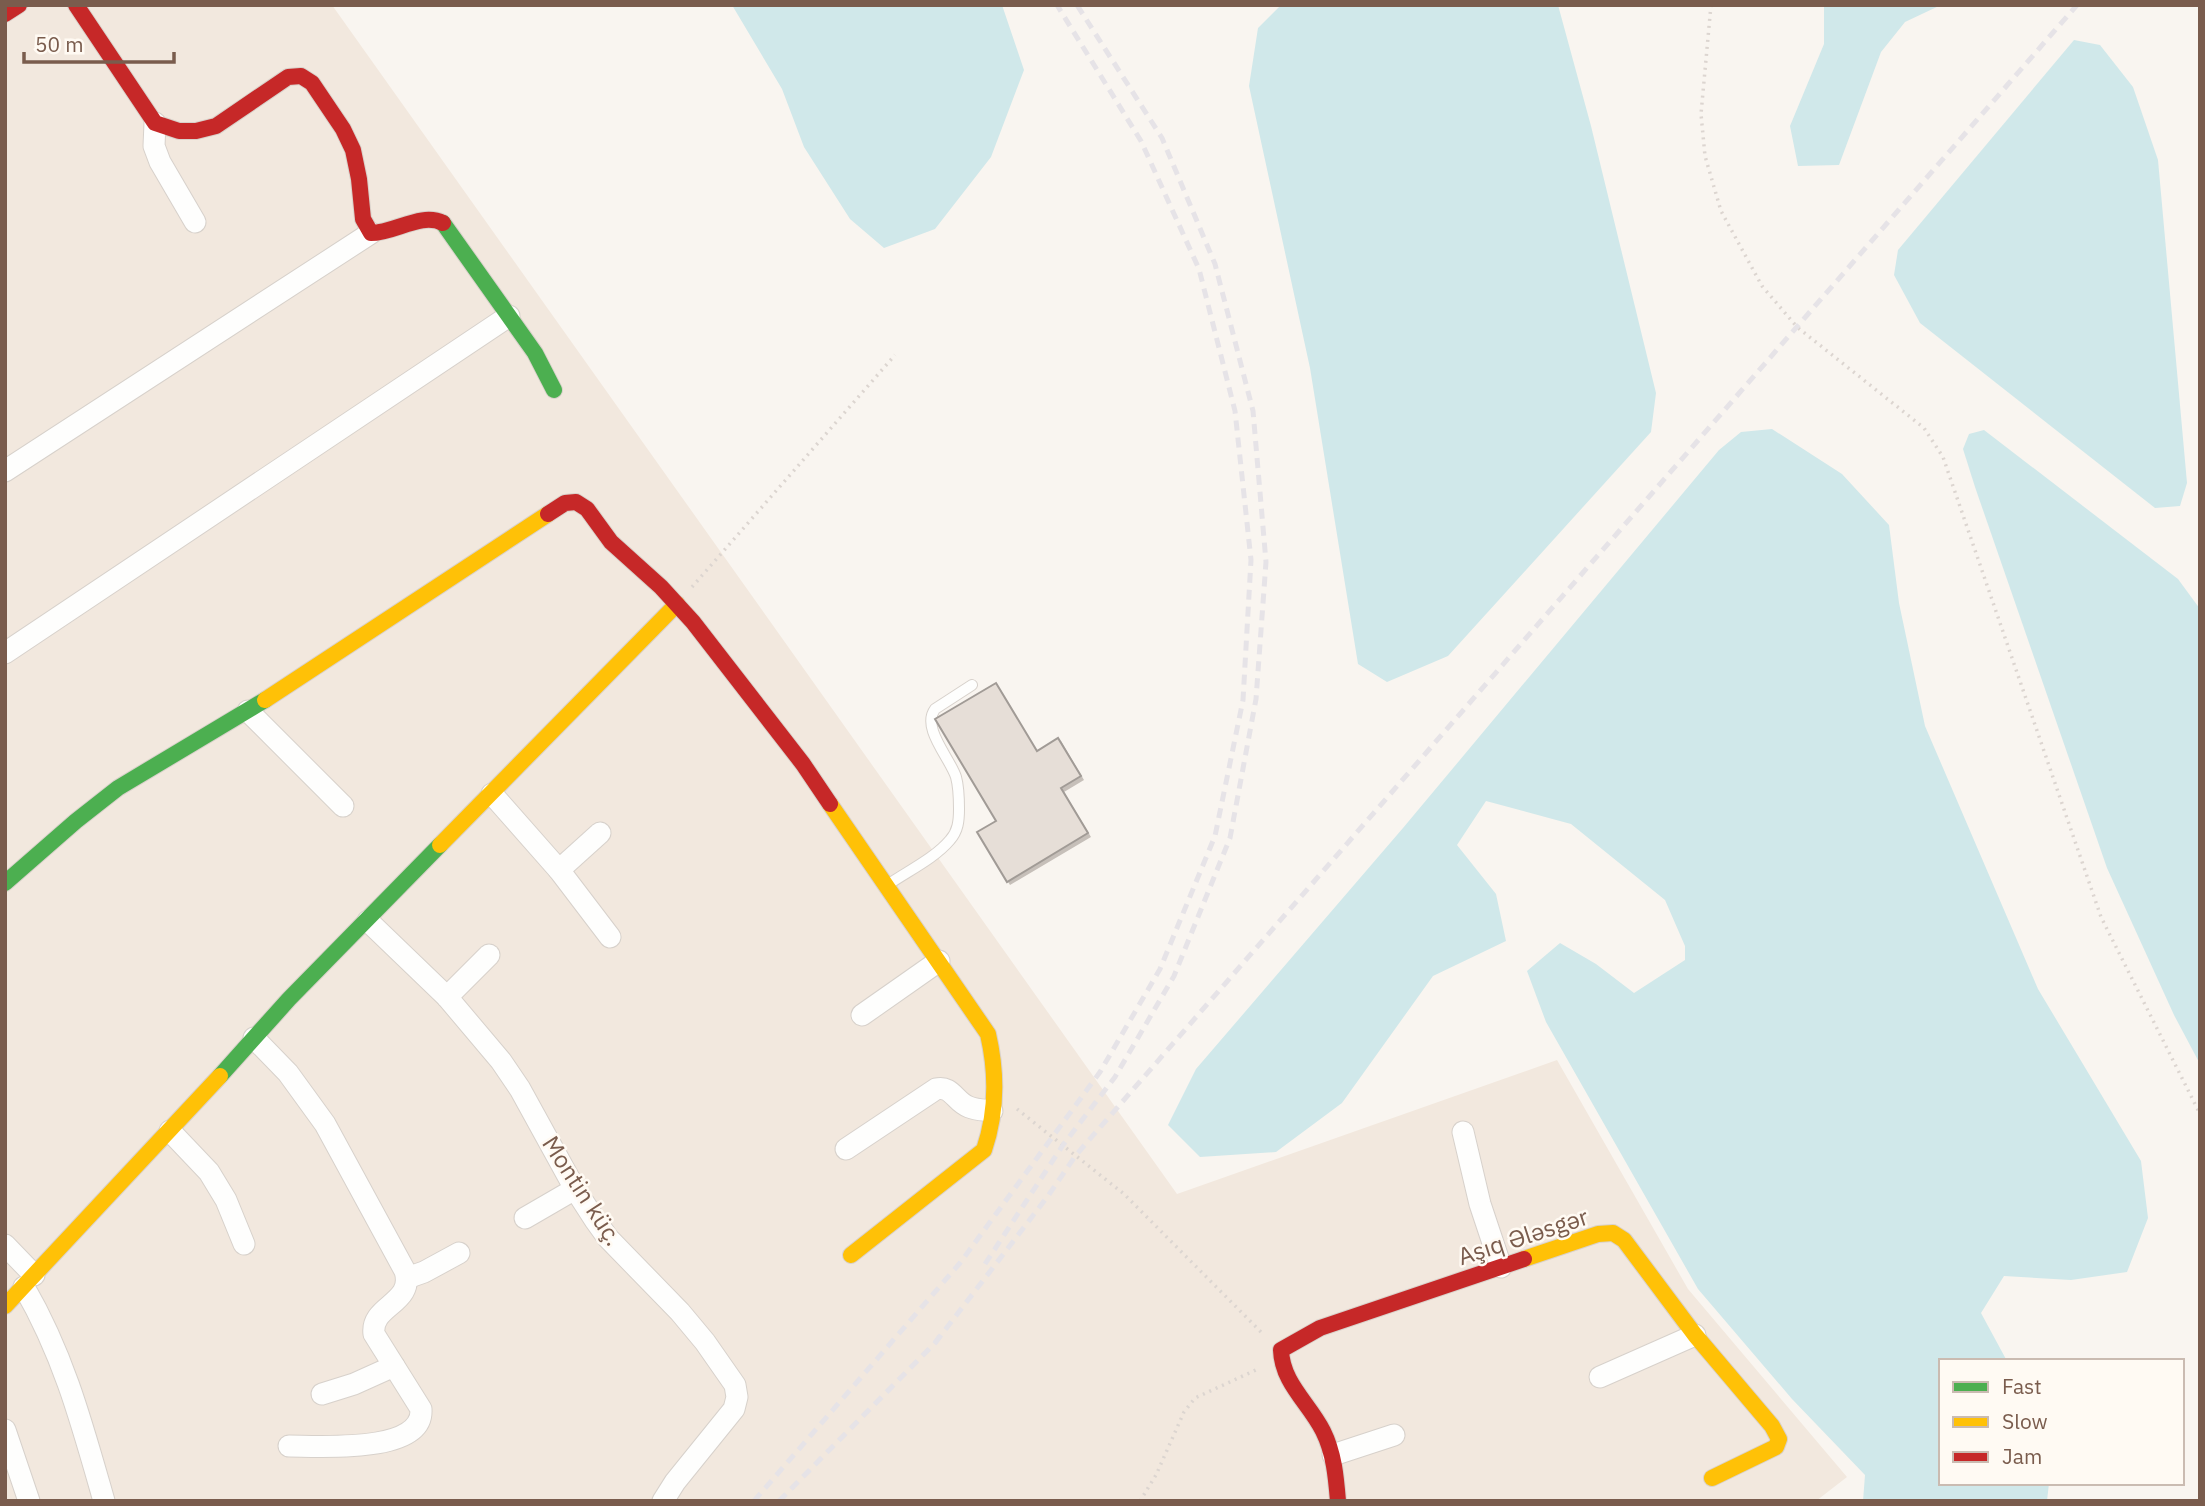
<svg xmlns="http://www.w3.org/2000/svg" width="2205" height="1506" viewBox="0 0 2205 1506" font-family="'IBM Plex Sans',sans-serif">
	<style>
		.residential { fill: #f2e8de }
		.water { fill: #d0e8ea }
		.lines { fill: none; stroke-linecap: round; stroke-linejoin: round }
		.lane-casing { stroke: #d7d1cb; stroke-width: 12 }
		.street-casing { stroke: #d7d1cb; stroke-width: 23 }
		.fast-casing { stroke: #d9d2cb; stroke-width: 18 }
		.slow-casing { stroke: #d9d2cb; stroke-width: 18 }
		.jam-casing { stroke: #d9d2cb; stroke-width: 18 }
		.path { stroke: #dcd5d0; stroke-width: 3.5; stroke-dasharray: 2 5; stroke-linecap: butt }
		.lane { stroke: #fefefd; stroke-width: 10 }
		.street { stroke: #fefefd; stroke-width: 21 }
		.fast { stroke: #4caf50; stroke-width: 16 }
		.slow { stroke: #ffc107; stroke-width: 16 }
		.jam { stroke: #c62828; stroke-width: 16 }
		.rail { stroke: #e6e3e7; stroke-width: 5; stroke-dasharray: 10 7; stroke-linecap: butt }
		.wall { fill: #c6bfb9 }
		.building { fill: #e6ded7; stroke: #a19b96; stroke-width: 2 }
		.labels { text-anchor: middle; stroke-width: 5; stroke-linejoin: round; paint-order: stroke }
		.street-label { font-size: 24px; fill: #7a5c4d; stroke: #fffaf3 }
	</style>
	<rect width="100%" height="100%" fill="#f9f5f0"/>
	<path class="residential" d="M5,5H332L1177,1194L1557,1060L1688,1289L1847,1477L1816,1501H5Z"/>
	<g class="water">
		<path d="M732,5H1002L1024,70L991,157L935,229L884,248L850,219L804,147L782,89Z"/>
		<path d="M1281,5H1558L1591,126L1656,393L1651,432L1448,656L1387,682L1358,664L1310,368L1249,86L1258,28Z"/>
		<path d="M1824,5H1941L1905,22L1881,52L1839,165L1798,166L1790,126L1824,44Z"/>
		<path d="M2074,40L2100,45L2133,87L2158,160L2187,483L2180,506L2155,508L1920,323L1894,275L1898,250Z"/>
		<path d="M1772,429L1842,474L1889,525L1899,603L1925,726L2038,989L2141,1161L2148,1218L2127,1272L2071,1280L2004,1276L1981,1313L2007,1361H1941V1483H2049L2047,1501H1863L1865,1475L1792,1399L1698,1289L1546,1022L1527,971L1560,943L1596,964L1634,993L1685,960V946L1665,900L1571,824L1486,801L1457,845L1496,894L1506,941L1433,976L1342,1103L1276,1152L1200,1157L1168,1125L1196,1069L1403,828L1719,450L1741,432Z"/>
		<path d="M1984,430L2178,579L2200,609V1064L2174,1015L2107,868L1975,487L1963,449L1969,434Z"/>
	</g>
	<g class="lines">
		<g class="lane-casing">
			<path id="lane" d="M889,884C908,871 935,858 950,840C958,831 959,821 959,809C959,799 959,788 956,777C950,758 921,728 935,709L972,685"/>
		</g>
		<g class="street-casing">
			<g id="street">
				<path d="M155,123L154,146L160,162L195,222"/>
				<path d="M5,471L371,233"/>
				<path d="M5,653L509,316"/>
				<path d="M248,711L343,806"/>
				<path d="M492,794L559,870L610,937"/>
				<path d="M559,870L600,833"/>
				<path d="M368,921L447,997L501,1061L520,1089L575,1189L595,1220L608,1238L680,1312L705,1342L735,1385L737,1397L734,1409L675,1482L663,1501"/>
				<path d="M447,997L489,955"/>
				<path d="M862,1015L939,961"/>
				<path d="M254,1038L288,1073L325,1124L405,1271C415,1304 370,1305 374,1334L421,1409C424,1454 319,1446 289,1446"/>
				<path d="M170,1131L209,1172L226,1200L244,1244"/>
				<path d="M1463,1132L1480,1204L1501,1267"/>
				<path d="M846,1149L936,1089C952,1085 955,1102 969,1107C976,1110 985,1110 992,1111"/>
				<path d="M525,1218L575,1189"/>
				<path d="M5,1245L34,1275"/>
				<path d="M407,1278L424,1272L459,1253"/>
				<path d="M24,1287C64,1356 82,1424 104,1501"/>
				<path d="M1600,1377L1695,1335"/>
				<path d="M322,1394L354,1384L394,1366"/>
				<path d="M5,1430L29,1501"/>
				<path d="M1333,1455L1394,1435"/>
			</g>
		</g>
		<g class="fast-casing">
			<g id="fast">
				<path d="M443,223L535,353L554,390"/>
				<path d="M5,883L76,821L118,788L265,700"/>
				<path d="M220,1076L289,999L440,845"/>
			</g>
		</g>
		<g class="slow-casing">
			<g id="slow">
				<path d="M265,700L548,514"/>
				<path d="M830,804L988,1034C997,1073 997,1112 984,1150L851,1255"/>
				<path d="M440,845L677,604"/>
				<path d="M1524,1259L1598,1234L1613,1233L1624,1240L1695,1335L1772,1426L1779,1439L1776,1447L1712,1478"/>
				<path d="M5,1306L220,1076"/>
			</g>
		</g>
		<g class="jam-casing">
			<g id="jam">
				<path d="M76,5L155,123L179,131H196L216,126L288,77L301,76L312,83L343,129L353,150L359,179L363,219L371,233C395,233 421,212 443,223"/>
				<path d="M5,14L19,5"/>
				<path d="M548,514L565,503L576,502L587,509L611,542L661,587L693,622L803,764L830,804"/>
				<path d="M1338,1501C1336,1477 1334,1453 1323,1431C1309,1403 1282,1383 1281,1350L1320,1328L1524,1259"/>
			</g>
		</g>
		<g class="path">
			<path d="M1711,5L1701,114L1705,156L1721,211L1762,286L1797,327L1924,428L1943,457L2101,917L2200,1114"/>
			<path d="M692,587L895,355"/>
			<path d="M1017,1109L1124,1194L1264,1335"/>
			<path d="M1140,1501L1156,1475L1184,1412L1195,1398L1258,1369"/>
		</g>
		<use href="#lane" class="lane"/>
		<use href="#street" class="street"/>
		<use href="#fast" class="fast"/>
		<use href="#slow" class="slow"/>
		<use href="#jam" class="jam"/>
		<g class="rail">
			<path d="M985,1264L1063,1145L1115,1077L1174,976L1230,838L1256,699L1266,562L1253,411L1215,264L1162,138L1077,5"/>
			<path d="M935,1343L1048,1196L1076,1155L2077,5"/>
			<path d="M754,1501L960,1263L1100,1072L1160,969L1215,836L1243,700L1251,560L1235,411L1199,269L1141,141L1057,5"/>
			<path d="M779,1501L935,1343L940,1336"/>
		</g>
	</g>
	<path class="wall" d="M1061,741L1084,780L1064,792L1091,837L1010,885L977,832L996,821L1037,750Z"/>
	<path class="building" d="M996,683L1037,751L1058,738L1081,776L1061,788L1088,833L1007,882L977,832L996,821L935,719Z"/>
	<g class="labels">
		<g class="street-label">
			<text transform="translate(582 1191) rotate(57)" y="8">Montin küç.</text>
			<text transform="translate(1523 1237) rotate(-18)" y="8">Aşıq Ələsgər</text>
		</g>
	</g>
	<rect width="2205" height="1506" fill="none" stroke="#7a5c4d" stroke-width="14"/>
	<rect x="1939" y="1359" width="245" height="126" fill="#fffaf3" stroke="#cabbb1" stroke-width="2"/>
	<rect x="1953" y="1382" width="35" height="10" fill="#4caf50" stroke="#cabbb1" stroke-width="2"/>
	<text x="2002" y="1394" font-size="21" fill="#7a5c4d">Fast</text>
	<rect x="1953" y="1417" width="35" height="10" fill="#ffc107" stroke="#cabbb1" stroke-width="2"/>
	<text x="2002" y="1429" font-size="21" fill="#7a5c4d">Slow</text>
	<rect x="1953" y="1452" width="35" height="10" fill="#c62828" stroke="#cabbb1" stroke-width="2"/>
	<text x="2002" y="1464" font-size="21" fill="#7a5c4d">Jam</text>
	<path d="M24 52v10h150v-10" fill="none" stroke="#7a5c4d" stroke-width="3.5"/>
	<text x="35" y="52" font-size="21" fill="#7a5c4d" stroke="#fffaf3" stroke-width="5" paint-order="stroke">50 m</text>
</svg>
